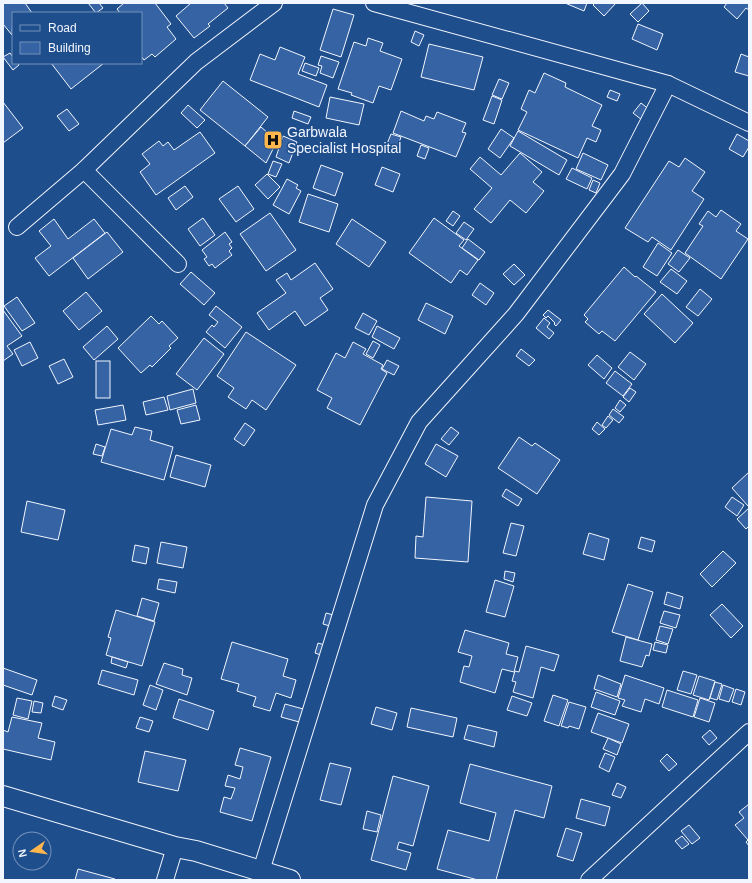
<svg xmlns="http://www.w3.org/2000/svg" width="752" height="883" viewBox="0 0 752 883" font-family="Helvetica,sans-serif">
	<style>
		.building { fill: #3563a3; stroke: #f2f6ff }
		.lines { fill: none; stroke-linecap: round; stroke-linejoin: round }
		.minor-casing { stroke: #f2f6ff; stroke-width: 18 }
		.tertiary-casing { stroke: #f2f6ff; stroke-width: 22 }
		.minor { stroke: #1f4e8c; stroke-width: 16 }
		.tertiary { stroke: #1f4e8c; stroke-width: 20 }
		.labels { text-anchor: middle; stroke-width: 3; stroke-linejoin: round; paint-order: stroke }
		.poi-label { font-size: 14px; fill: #f2f6ff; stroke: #1f4e8c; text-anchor: start }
	</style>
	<rect width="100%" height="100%" fill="#1f4e8c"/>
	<g class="building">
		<path d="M3,3H25L32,13H13L12,35L3,24Z"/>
		<path d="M88,3H99L103,8L96,13Z"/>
		<path d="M124,3H155L171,24L167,27L176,39L155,57L152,54L144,60L141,56V13H120L117,9Z"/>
		<path d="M191,3H224L228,8L208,24L210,26L194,38L176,16Z"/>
		<path d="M565,3H587L584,11Z"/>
		<path d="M595,3H616L604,16L593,5Z"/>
		<path d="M642,3L649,11L638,22L630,14Z"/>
		<path d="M727,3H749V10L746,8L737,19L724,7Z"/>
		<path d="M333,9L354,15L341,57L320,50Z"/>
		<path d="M638,24L663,34L657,50L632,39Z"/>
		<path d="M415,31L424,35L419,46L411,42Z"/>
		<path d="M368,38L383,43L380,51L402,59L391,90L379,86L373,103L351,95L352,93L338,89L354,42L366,46Z"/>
		<path d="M429,44L483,57L474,90L421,77Z"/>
		<path d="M280,47L305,57L298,74L327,85L319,107L250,80L260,54L275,60Z"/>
		<path d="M10,53L13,57V63H18L19,65L13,70L3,57Z"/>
		<path d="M741,54L749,57V76L735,72Z"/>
		<path d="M321,56L339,62L333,78L320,73L322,66L318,65Z"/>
		<path d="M51,63H104L71,89Z"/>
		<path d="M305,63L319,68L316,76L302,71Z"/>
		<path d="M544,73L566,83L565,87L602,105L592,126L601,130L596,142L587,138L578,158L518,130L527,112L521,109L529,90L535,93Z"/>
		<path d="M499,79L509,83L502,99L492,95Z"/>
		<path d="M223,81L268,117L245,146L200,110Z"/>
		<path d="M610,90L620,94L617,101L607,97Z"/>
		<path d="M492,96L502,100L494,124L483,120Z"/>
		<path d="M330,97L364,104L359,125L326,118Z"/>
		<path d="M3,102L23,128L3,143Z"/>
		<path d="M641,103L650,110L642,120L633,113Z"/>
		<path d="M188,105L205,120L197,128L181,113Z"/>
		<path d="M67,109L79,124L69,131L57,116Z"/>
		<path d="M294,111L311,117L308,124L292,118Z"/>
		<path d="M401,111L424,121L426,116L434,119L437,112L466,123L462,132L466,133L456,157L393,133Z"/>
		<path d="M261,127L277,141L266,163L245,146Z"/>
		<path d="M501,129L514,138L500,158L488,149Z"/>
		<path d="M518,131L567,160L559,175L510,146Z"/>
		<path d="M200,132L215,153L156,195L140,172L150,164L142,154L159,141L163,146L168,142L174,150Z"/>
		<path d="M391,134L401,137L397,148L387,144Z"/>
		<path d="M737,134L749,141V147L743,157L729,149Z"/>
		<path d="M283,136L297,142L289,163L276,157Z"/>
		<path d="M421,145L429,148L425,159L417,156Z"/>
		<path d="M520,153L542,172L533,182L544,191L526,213L510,200L491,223L474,209L492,188L470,169L480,157L501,175Z"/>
		<path d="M583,153L608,165L601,180L576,169Z"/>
		<path d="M685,158L705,172L692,191L704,199L671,250L652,237L648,242L625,228L669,161L679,167Z"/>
		<path d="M273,161L282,164L276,177L268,174Z"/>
		<path d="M321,165L343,173L335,196L313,188Z"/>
		<path d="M382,167L400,174L393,192L375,185Z"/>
		<path d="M572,168L592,178L587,189L566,179Z"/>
		<path d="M267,174L280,187L268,199L255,185Z"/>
		<path d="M287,179L298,185L296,188L301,191L289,214L273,205Z"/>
		<path d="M593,180L600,183L596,193L589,190Z"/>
		<path d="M185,186L193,197L176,210L168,198Z"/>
		<path d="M238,186L254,209L236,222L219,199Z"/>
		<path d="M308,194L338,204L329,232L299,222Z"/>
		<path d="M721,210L741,224L736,231L748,239L721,279L685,253L703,226L699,224L708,211L716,217Z"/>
		<path d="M453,211L460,216L453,226L446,221Z"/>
		<path d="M270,213L296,250L266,271L240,234Z"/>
		<path d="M203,218L215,235L200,246L188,229Z"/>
		<path d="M434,218L464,240L459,246L478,260L467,275L460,270L451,283L409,253Z"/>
		<path d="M54,219L68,239L94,219L105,233L49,276L35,258L51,246L39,231Z"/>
		<path d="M352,219L386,242L369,267L336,244Z"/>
		<path d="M464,222L474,229L466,240L456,233Z"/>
		<path d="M107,232L123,252L88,279L73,258Z"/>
		<path d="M225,232L232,242L229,244L232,248L229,251L232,255L215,268L212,264L209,266L204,259L207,257L202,250Z"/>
		<path d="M468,239L485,252L479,260L462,248Z"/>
		<path d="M658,243L672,253L657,276L643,267Z"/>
		<path d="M678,250L690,258L679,272L668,264Z"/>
		<path d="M315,263L333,289L320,298L328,310L305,326L295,311L269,330L257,313L286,293L276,280L287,273L291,280Z"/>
		<path d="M514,264L525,275L514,285L503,274Z"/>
		<path d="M624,267L635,277L636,276L656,292L615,341L602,331L599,334L585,322L588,319L584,315Z"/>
		<path d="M671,269L687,281L677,294L660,282Z"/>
		<path d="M191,272L215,293L204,305L180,284Z"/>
		<path d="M480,283L494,293L486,305L472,295Z"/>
		<path d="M700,289L712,299L698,316L686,307Z"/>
		<path d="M86,292L102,311L79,330L63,311Z"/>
		<path d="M662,294L693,323L675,343L644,314Z"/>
		<path d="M17,297L35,323L22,331L4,306Z"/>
		<path d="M426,303L453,316L445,334L418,320Z"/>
		<path d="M216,306L242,327L225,348L206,332L212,325L214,327L218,322L209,315Z"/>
		<path d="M3,310L22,336L7,346L13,354L3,361Z"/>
		<path d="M548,310L561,320L556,326L554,324L555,323L548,316L546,318L543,315Z"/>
		<path d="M363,313L377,321L369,335L355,328Z"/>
		<path d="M151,316L159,324L162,321L178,338L169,346L171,348L152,367L150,365L141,373L118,348Z"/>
		<path d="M544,318L550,323L547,327L554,333L549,339L536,328Z"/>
		<path d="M107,326L118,339L94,360L83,347Z"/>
		<path d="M377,326L400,338L394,349L372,337Z"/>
		<path d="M246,332L296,365L266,410L252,400L246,409L228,397L234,388L217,376Z"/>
		<path d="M204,338L224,354L197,390L176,374Z"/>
		<path d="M373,341L380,345L373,358L366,354Z"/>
		<path d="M30,342L38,358L22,366L14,350Z"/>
		<path d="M353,342L366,349L363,354L383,365L381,369L387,373L360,425L327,408L332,398L317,390L336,353L345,358Z"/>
		<path d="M521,349L535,360L529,366L516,356Z"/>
		<path d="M630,352L646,364L634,380L618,367Z"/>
		<path d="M597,355L612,368L604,379L588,365Z"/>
		<path d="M64,359L73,377L58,384L49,366Z"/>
		<path d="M387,360L399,366L394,375L382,369Z"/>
		<rect x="96" y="361" width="14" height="37"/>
		<path d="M615,371L632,384L623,396L606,383Z"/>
		<path d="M630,388L636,392L629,402L623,397Z"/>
		<path d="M193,389L196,403L170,410L167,396Z"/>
		<path d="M164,397L168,410L146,415L143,402Z"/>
		<path d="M620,400L626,405L620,412L615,408Z"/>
		<path d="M123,405L126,420L98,425L95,410Z"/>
		<path d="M196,405L200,420L181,424L177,410Z"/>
		<path d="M613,409L624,417L619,423L609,415Z"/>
		<path d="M608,416L613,420L606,428L602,425Z"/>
		<path d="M597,422L605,429L599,435L592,429Z"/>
		<path d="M245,423L255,430L244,446L234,439Z"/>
		<path d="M135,427L152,431L150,440L173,447L164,480L101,462L111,429L132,435Z"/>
		<path d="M451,427L459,433L449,445L441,439Z"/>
		<path d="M519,437L532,446L535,443L560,460L537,494L498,468Z"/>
		<path d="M96,444L105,447L102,456L93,454Z"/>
		<path d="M436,444L458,456L446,477L425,464Z"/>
		<path d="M176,455L211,465L205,487L170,477Z"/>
		<path d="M749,472V506H748L732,488Z"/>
		<path d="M506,489L522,499L518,506L502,496Z"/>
		<path d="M426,497L472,501L468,562L415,558L416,536L423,537Z"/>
		<path d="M732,497L744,505L737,516L725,507Z"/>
		<path d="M27,501L65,510L58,540L21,532Z"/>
		<path d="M749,508V526L746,529L737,519Z"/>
		<path d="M511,523L524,526L516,556L503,553Z"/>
		<path d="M589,533L609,539L604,560L583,554Z"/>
		<path d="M641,537L655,541L652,552L638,548Z"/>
		<path d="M161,542L187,547L183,568L157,563Z"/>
		<path d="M135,545L149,548L146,564L132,561Z"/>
		<path d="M723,551L736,563L712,587L700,574Z"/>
		<path d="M505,571L515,573L513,582L504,579Z"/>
		<path d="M159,579L177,582L175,593L157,589Z"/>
		<path d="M495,580L514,586L505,617L486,612Z"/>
		<path d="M628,584L653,592L638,640L612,632Z"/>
		<path d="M667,592L683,597L680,609L664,604Z"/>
		<path d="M142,598L159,603L154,621L137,616Z"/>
		<path d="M722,604L743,626L731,638L710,615Z"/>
		<path d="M116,610L155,622L142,666L106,655L111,638L108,637Z"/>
		<path d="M664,611L680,615L676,628L660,623Z"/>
		<path d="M326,613L337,616L333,627L323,624Z"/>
		<path d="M660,626L673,629L668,644L656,640Z"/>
		<path d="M465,630L509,643L506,654L518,657L514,672L502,669L495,693L460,682L464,666L469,667L472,656L458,652Z"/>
		<path d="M626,637L652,644L649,656L646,655L642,667L620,661Z"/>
		<path d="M232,642L288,659L283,676L296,680L291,698L276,693L270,711L253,706L256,697L237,691L239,684L221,679Z"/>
		<path d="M655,642L668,645L666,653L653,650Z"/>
		<path d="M318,643L328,646L324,656L315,653Z"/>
		<path d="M526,646L559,655L554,671L541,667L533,698L513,692L516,682L512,681L515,671L519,672Z"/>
		<path d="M112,657L128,662L126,668L111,663Z"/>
		<path d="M164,663L183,669L182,675L192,678L187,695L156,684Z"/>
		<path d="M3,668L37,680L32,695L3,685Z"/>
		<path d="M102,670L138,680L134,695L98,684Z"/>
		<path d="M683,671L697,675L691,694L677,690Z"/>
		<path d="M598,675L621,684L617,697L594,689Z"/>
		<path d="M625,675L664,688L659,704L645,699L641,712L622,706L625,700L618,698Z"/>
		<path d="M699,676L715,681L709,700L693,695Z"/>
		<path d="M715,682L722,684L717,700L710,698Z"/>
		<path d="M150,685L163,690L156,710L143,705Z"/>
		<path d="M723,685L734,689L729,702L719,699Z"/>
		<path d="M736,689L745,692L741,705L732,702Z"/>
		<path d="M667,690L698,700L693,717L662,707Z"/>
		<path d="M596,692L620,701L615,715L591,707Z"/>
		<path d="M553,695L568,700L559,726L544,721Z"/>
		<path d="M55,696L67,700L63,710L52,706Z"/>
		<path d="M512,696L532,703L527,716L507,710Z"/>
		<path d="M17,698L32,701L28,719L13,715Z"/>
		<path d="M700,698L715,703L709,722L694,717Z"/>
		<path d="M179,699L214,711L208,730L173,718Z"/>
		<path d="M34,701L43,703L41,713L32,712Z"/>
		<path d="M569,702L586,707L579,729L569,726L568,728L561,726Z"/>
		<path d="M285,704L307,710L303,723L281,717Z"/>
		<path d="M376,707L397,713L392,730L371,724Z"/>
		<path d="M411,708L457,718L453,737L407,727Z"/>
		<path d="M598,713L629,724L622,743L591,732Z"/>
		<path d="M12,717L42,723L38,738L55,742L51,760L3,749V730L8,732Z"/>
		<path d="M140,717L153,721L149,732L136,728Z"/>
		<path d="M468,725L497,732L494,747L464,739Z"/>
		<path d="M710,730L717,738L709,745L702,737Z"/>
		<path d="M608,738L621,744L617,755L603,749Z"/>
		<path d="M240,748L271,757L252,821L220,812L224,797L231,799L235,788L225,786L228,775L240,779L243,767L235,765Z"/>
		<path d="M145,751L186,760L178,791L138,782Z"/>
		<path d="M605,753L615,757L609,772L599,767Z"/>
		<path d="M667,754L677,764L669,771L660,761Z"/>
		<path d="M330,763L351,768L341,805L320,800Z"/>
		<path d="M470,764L552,786L544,818L515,810L496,880H478L437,869L448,830L489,841L496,813L460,803Z"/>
		<path d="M393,776L429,786L413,846L399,842L397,849L411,853L406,870L371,860Z"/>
		<path d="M617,783L626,787L621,798L612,795Z"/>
		<path d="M581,799L610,807L605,826L576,818Z"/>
		<path d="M749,804V846L746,842L748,840L735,825L744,818L739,812Z"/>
		<path d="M367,811L381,815L377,832L363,829Z"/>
		<path d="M689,825L700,838L692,844L681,831Z"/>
		<path d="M566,828L582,833L573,861L557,856Z"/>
		<path d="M682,836L689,844L682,849L675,841Z"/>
		<path d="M78,869L115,879V880H75Z"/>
	</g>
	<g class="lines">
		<g class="minor-casing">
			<g id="minor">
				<path d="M374,3L668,84L749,123"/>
				<path d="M84,170L178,264"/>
				<path d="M17,227L84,170L196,62L274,3"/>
				<path d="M261,871L375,505L419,422L516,314L622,174L668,84"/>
				<path d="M165,880L175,847"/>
				<path d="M589,880L749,732"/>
			</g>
		</g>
		<g class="tertiary-casing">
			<path id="tertiary" d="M3,796L175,847L196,851L290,880"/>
		</g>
		<use href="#minor" class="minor"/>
		<use href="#tertiary" class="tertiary"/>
	</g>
	<defs>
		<g id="hospital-square" transform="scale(1)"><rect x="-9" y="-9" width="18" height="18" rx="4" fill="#ffb74d" stroke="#1f4e8c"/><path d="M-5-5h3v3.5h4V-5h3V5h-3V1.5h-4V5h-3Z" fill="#111"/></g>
	</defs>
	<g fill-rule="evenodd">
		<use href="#hospital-square" x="273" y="140"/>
	</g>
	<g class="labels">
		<g class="poi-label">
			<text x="287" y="137">Garbwala<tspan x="287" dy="16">Specialist Hospital</tspan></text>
		</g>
	</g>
	<rect width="752" height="883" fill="none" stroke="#f2f6ff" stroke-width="8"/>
	<rect x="12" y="12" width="130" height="52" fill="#1f4e8c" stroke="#7391ba"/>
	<rect x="20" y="25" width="20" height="6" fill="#1f4e8c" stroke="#7391ba"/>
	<text x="48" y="32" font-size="12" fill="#f2f6ff">Road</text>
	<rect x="20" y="42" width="20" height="12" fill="#3563a3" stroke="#7391ba"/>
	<text x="48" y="52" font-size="12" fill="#f2f6ff">Building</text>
	<g transform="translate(32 851) rotate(257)"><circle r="19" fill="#1f4e8c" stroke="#7391ba"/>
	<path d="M0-3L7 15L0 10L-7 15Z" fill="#ffb74d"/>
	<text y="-6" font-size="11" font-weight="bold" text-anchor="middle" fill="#f2f6ff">N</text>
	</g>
</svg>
